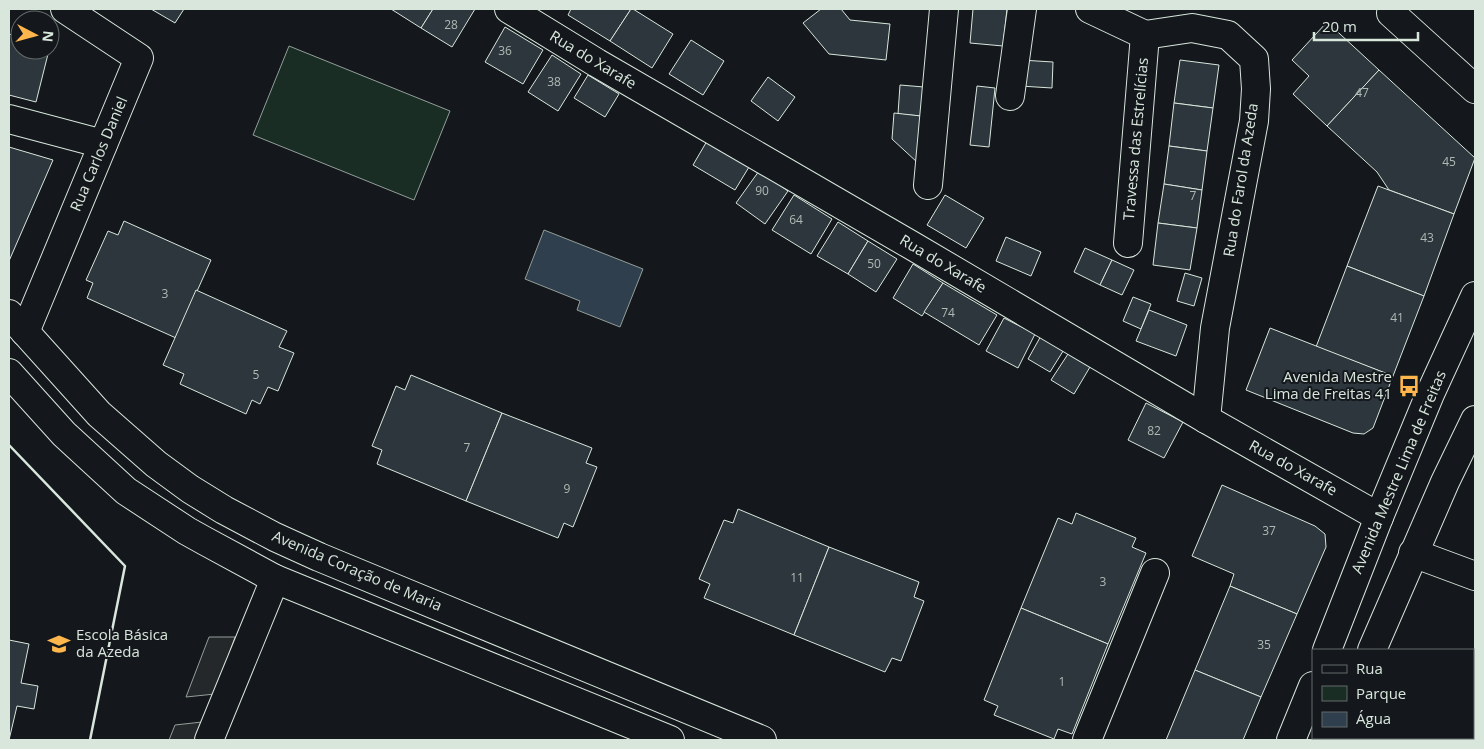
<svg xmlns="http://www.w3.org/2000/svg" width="1484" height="749" viewBox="0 0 1484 749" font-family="'Open Sans',sans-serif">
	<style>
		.green { fill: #1a2d24; stroke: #939e99 }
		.parking { fill: #24282b; stroke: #939e99 }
		.water { fill: #2f3f4d; stroke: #939e99 }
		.building { fill: #2c363c; stroke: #d8e6dc }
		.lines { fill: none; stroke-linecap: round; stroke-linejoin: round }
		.minor-casing { stroke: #d8e6dc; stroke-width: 30 }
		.major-casing { stroke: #d8e6dc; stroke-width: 30 }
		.minor { stroke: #14181c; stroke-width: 28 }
		.major { stroke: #14181c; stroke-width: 28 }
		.wall { stroke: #d8e6dc; stroke-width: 2.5 }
		.labels { text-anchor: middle; stroke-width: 4; stroke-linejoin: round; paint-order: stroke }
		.number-label { font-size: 12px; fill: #adbab4 }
		.street-label { font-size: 15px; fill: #d8e6dc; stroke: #14181c }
		.poi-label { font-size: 15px; fill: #d8e6dc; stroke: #14181c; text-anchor: end }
	</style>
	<rect width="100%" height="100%" fill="#14181c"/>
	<path class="green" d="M289,46L450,111L414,200L253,135Z"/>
	<g class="parking">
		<path d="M209,637H235L215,694L186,697Z"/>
		<path d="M202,722L195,740H169L175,725Z"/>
	</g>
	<path class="water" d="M544,230L643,269L620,327L577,310L580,301L525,279Z"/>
	<g class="building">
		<path d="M151,9H184L175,23Z"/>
		<path d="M391,9H433L421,28Z"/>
		<path d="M433,9H475L452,47L421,28Z"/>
		<path d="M571,9H631L610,41L568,15Z"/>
		<path d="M631,9H633L673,34L652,68L610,41Z"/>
		<path d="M821,9H841L850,20L890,24L886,60L829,54L803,23Z"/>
		<path d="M973,9H1007L1003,46L970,43Z"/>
		<path d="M1327,22L1379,70L1327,126L1293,94L1309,76L1292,60Z"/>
		<path d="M505,27L543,50L523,84L485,62Z"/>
		<path d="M9,34L20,37V50H49L36,102L9,95Z"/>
		<path d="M691,40L724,61L703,95L669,74Z"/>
		<path d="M552,55L581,74L558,111L528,92Z"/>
		<path d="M1021,60L1053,62L1052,88L1020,86Z"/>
		<path d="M1180,60L1219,65L1213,108L1174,103Z"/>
		<path d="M1379,70L1475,158L1454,214L1389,190L1377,172L1327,126Z"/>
		<path d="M588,75L619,94L605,117L574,98Z"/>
		<path d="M768,77L795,97L778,121L751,101Z"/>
		<path d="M900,85L924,87L921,116L898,114Z"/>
		<path d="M977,86L995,88L989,147L970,145Z"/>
		<path d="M1174,103L1213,108L1207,151L1169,146Z"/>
		<path d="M894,113L921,116L918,163L892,139Z"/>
		<path d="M707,141L749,167L735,190L693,165Z"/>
		<path d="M1169,146L1207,151L1202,190L1164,184Z"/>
		<path d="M9,147L53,160L9,261Z"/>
		<path d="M759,171L788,191L765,224L736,203Z"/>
		<path d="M1164,184L1202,190L1197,228L1158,223Z"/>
		<path d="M1378,186L1454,214L1424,296L1347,266Z"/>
		<path d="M794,195L832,219L811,254L772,230Z"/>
		<path d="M945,195L984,218L966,248L927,225Z"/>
		<path d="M124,221L211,260L176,338L87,298L93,283L86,280L108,231L118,235Z"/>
		<path d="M838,222L868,241L848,274L817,256Z"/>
		<path d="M1158,223L1197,228L1190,270L1153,265Z"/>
		<path d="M1006,237L1041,252L1031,276L996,261Z"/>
		<path d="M868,241L897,259L876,292L848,274Z"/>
		<path d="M1085,248L1112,260L1100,285L1074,272Z"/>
		<path d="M1112,260L1134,270L1122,295L1100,285Z"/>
		<path d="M913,264L943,283L922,316L893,298Z"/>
		<path d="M1347,266L1424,296L1393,376L1316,347Z"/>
		<path d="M1185,273L1202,278L1194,306L1177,301Z"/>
		<path d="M943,283L997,315L979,345L924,312Z"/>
		<path d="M196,290L287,331L279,347L294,353L278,391L268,387L260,404L252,400L246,414L180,384L184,374L163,365Z"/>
		<path d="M1133,297L1151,304L1141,329L1123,321Z"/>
		<path d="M1149,310L1187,325L1176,356L1136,341Z"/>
		<path d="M1004,318L1035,334L1018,368L986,351Z"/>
		<path d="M1270,328L1393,376L1373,428L1364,434L1353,433L1246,390Z"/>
		<path d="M1042,334L1065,348L1050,372L1028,359Z"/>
		<path d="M1068,354L1090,367L1074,394L1051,380Z"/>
		<path d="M411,375L502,413L466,501L377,464L382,450L372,446L396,386L405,390Z"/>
		<path d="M1146,403L1183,422L1164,458L1128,440Z"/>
		<path d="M502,413L592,448L586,463L597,467L573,527L564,523L558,538L466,501Z"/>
		<path d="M1222,485L1315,526L1325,534L1326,547L1297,614L1230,586L1234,574L1192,556Z"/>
		<path d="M738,509L829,547L794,635L704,598L710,584L699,579L724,520L733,523Z"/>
		<path d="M1076,513L1136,538L1132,547L1146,553L1108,644L1021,608L1058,518L1072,524Z"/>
		<path d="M829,547L919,582L914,597L924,601L901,661L892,658L885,672L794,635Z"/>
		<path d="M1230,586L1297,614L1261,697L1195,670Z"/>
		<path d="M1021,608L1108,644L1072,734L1058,729L1054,739L994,715L998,706L984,700Z"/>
		<path d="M9,640L29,644L21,683L38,686L34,709L17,706L9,740Z"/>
		<path d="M1195,670L1261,697L1243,740H1166Z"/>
		<path d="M1473,695L1475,696V730L1473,736Z"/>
		<path d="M1386,738H1472L1471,740H1385Z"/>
	</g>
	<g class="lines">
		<g class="minor-casing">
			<g id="minor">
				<path d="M509,9L597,63L911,245L1206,419L1379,517"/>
				<path d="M1090,9L1145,35L1192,28L1228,35L1254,59L1256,89L1254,121L1215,328L1206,419"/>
				<path d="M1391,13L1475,89"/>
				<path d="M1010,96L1022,9"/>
				<path d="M9,119L103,144"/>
				<path d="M928,185L944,9"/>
				<path d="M1128,243L1145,35"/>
				<path d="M9,314L99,414L156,464L190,489L224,510L275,537L319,557L762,740"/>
				<path d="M25,332L139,58L65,9"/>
				<path d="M9,373L64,434L126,491L187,531L205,541L275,579L670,740"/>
				<path d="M1413,553L1475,576"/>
				<path d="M209,740L275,579"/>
				<path d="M1087,740L1155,573"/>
			</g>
		</g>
		<g class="major-casing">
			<g id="major">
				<path d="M1327,650L1379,517L1430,394L1475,296"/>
				<path d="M1372,650L1445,482L1475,420"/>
				<path d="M1291,740L1313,686"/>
				<path d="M1337,740V738"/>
			</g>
		</g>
		<use href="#minor" class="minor"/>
		<use href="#major" class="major"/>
		<path class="wall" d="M9,445L125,566L90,740"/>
	</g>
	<defs>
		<g id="bus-bare" transform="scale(1.725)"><path d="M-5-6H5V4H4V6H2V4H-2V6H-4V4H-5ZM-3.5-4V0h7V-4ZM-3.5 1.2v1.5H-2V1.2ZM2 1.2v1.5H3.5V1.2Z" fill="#ffb74d" stroke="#14181c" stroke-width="2.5" paint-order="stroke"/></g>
		<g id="school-bare" transform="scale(1.725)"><path d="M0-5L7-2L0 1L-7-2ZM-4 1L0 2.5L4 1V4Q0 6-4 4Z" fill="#ffb74d" stroke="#14181c" stroke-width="2.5" paint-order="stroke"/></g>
	</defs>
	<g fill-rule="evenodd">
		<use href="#bus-bare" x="1409" y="386"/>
		<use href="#school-bare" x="59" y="644"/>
	</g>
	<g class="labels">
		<g class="number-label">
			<text x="451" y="29">28</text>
			<text x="505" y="55">36</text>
			<text x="554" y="86">38</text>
			<text x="1362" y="97">47</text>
			<text x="1449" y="166">45</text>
			<text x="762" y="195">90</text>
			<text x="1193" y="200">7</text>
			<text x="796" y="224">64</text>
			<text x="1427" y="242">43</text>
			<text x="874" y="268">50</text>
			<text x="165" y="298">3</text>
			<text x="948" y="317">74</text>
			<text x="1397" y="322">41</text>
			<text x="256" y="379">5</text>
			<text x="1154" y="435">82</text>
			<text x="467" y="452">7</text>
			<text x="567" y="493">9</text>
			<text x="1269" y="535">37</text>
			<text x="797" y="582">11</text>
			<text x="1103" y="586">3</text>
			<text x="1264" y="649">35</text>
			<text x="1062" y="686">1</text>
		</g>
		<g class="street-label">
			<text transform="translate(593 60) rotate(31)" y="5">Rua do Xarafe</text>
			<text transform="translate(1136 139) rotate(-85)" y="5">Travessa das Estrelícias</text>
			<text transform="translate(99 154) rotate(-67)" y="5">Rua Carlos Daniel</text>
			<text transform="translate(1241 180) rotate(-81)" y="5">Rua do Farol da Azeda</text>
			<text transform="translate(943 264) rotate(31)" y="5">Rua do Xarafe</text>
			<text transform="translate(1293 468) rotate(29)" y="5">Rua do Xarafe</text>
			<text transform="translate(1399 472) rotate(-67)" y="5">Avenida Mestre Lima de Freitas</text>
			<text transform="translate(357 571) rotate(23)" y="5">Avenida Coração de Maria</text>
		</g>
		<g class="poi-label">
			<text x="1392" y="382">Avenida Mestre<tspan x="1392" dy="17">Lima de Freitas 41</tspan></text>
			<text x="76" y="640" text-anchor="start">Escola Básica<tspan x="76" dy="17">da Azeda</tspan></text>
		</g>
	</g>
	<rect width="1484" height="749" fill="none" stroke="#d8e6dc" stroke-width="20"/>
	<rect x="1312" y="649" width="162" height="90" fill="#14181c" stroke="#626a69"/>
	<rect x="1322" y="665" width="25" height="8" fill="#14181c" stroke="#626a69"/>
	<text x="1356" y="674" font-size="15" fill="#d8e6dc">Rua</text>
	<rect x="1322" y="686" width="25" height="15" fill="#1a2d24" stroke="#626a69"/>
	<text x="1356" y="699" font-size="15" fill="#d8e6dc">Parque</text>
	<rect x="1322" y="712" width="25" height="15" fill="#2f3f4d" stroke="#626a69"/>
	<text x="1356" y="724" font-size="15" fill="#d8e6dc">Água</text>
	<g transform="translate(35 35) rotate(96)"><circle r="24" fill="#14181c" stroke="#626a69"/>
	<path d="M0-4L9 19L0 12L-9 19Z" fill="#ffb74d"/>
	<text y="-8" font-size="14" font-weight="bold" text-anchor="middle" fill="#d8e6dc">N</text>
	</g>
	<path d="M1314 32v8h104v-8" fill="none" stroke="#d8e6dc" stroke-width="2.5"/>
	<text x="1322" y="32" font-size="15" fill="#d8e6dc" stroke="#14181c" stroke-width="4" paint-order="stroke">20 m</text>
</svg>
